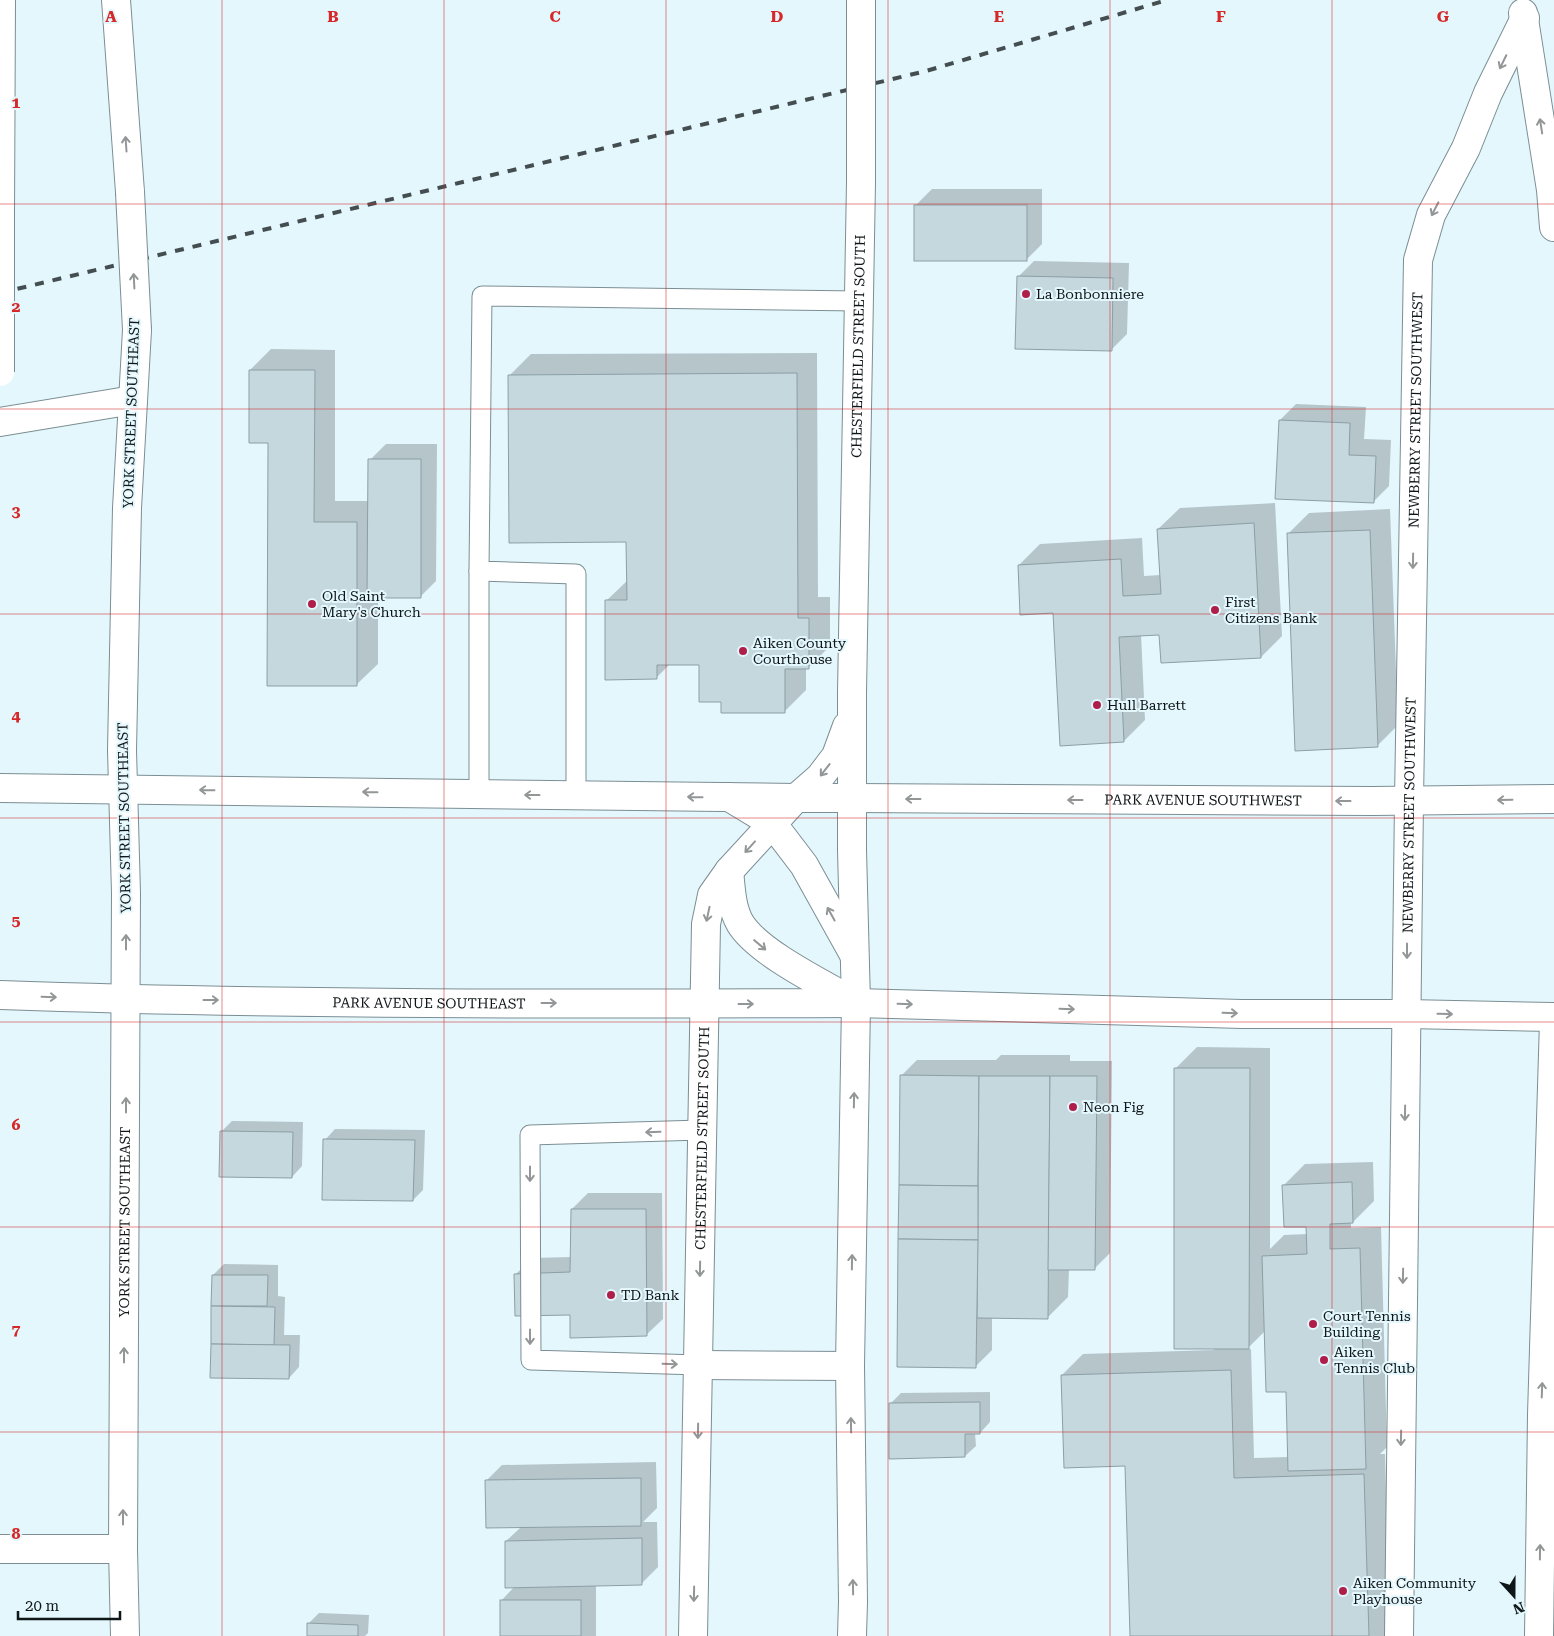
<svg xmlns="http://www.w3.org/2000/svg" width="1554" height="1636" viewBox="0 0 1554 1636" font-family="'Roboto Serif',serif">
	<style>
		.shadow { fill: #0003; fill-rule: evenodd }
		.building { fill: #c4d8de; stroke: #8c9fa5 }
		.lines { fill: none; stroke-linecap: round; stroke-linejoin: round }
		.service-casing { stroke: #7c8e94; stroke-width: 21 }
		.minor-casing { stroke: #7c8e94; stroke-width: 30 }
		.tertiary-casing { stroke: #7c8e94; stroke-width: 30 }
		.secondary-casing { stroke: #7c8e94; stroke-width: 30 }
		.service { stroke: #fff; stroke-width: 19 }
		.minor { stroke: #fff; stroke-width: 28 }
		.tertiary { stroke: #fff; stroke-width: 28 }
		.secondary { stroke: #fff; stroke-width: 28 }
		.rail { stroke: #444e51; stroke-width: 4; stroke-dasharray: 9 9; stroke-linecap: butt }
		.minor-bridge-casing { stroke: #7c8e94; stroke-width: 30; stroke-linecap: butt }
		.secondary-bridge-casing { stroke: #7c8e94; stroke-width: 30; stroke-linecap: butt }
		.minor-bridge { stroke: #fff; stroke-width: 28 }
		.secondary-bridge { stroke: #fff; stroke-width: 28 }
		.oneway { stroke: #939697 }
		.grid { fill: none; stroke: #d62828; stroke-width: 1; stroke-opacity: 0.55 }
		.poi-dot { fill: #af1d49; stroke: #e3f7fd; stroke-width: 2 }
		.labels { text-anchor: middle; stroke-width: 4; stroke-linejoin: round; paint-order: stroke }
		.poi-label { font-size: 14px; fill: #0f1618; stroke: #e3f7fd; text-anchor: start }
		.street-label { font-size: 14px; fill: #0f1618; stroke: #e3f7fd }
		.grid-label { font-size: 16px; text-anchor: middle; font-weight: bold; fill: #d62828; stroke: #e3f7fd; stroke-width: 4; stroke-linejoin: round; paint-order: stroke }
	</style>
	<rect width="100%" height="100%" fill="#e3f7fd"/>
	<g class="shadow">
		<path d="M932,189H1042V244L1026,260L916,205Z"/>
		<path d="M1034,261L1129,263L1127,334L1111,350L1018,277Z"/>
		<path d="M271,349L335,350V501H369L370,460L386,444H437L436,581L420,597L378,596V664L356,685L269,441L250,370Z"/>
		<path d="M817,353L818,597H830V646L809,667H806V690L785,711L722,701L700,664H670L656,678L606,601L628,580L627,540L510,375L531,354Z"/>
		<path d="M1296,404L1366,407L1364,439L1391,440L1389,486L1373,502L1280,420Z"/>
		<path d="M1275,503L1282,636L1261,657L1160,633L1141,634L1145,720L1124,741L1054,612L1019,565L1040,544L1142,538L1144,576L1161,575L1158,529L1180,508Z"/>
		<path d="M1390,509L1398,725L1377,746L1288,534L1309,513Z"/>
		<path d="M1197,1047L1270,1048V1249L1284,1235L1308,1234L1307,1226L1284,1185L1305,1164L1373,1162L1374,1201L1353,1222H1351V1228L1381,1227L1387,1447L1380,1454H1385L1390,1636H1131L1126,1465L1062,1375L1083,1354L1214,1350L1176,1068ZM1265,1331L1287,1391L1289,1457L1254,1458L1251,1349H1247Z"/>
		<path d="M1001,1055H1070V1061H1112L1110,1253L1094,1269H1069L1068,1297L1047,1318L992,1317V1350L976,1366L901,1076L917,1060H996Z"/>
		<path d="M232,1121L303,1122L302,1166L292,1177L221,1132Z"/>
		<path d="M335,1129L425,1130L423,1190L413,1200L325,1140Z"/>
		<path d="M588,1193H662L663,1319L646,1335L571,1314L516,1274L532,1258L572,1257V1209Z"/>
		<path d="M224,1264L278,1265V1296L285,1297L284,1335H300L299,1367L289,1378L211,1377L213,1275Z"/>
		<path d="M990,1392V1422L980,1433H975L976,1446L965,1456L890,1404L901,1393Z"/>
		<path d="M656,1462L657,1508L643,1522H657L658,1567L642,1583L596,1584V1636H501V1601L515,1586L506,1541L521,1527L486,1481L502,1465Z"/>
		<path d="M319,1613L369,1615L368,1633L365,1636H308V1624Z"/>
	</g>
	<g class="building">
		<rect x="914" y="205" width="113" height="56"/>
		<path d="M1017,276L1113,278L1112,351L1015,349Z"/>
		<path d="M249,370H315L314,522H357V686H267L268,443H249Z"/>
		<path d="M797,373L798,618H809V669H785V713H721V702H699V665H657V679L605,680V600H627L626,542L509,543L508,375Z"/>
		<path d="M1279,420L1350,423L1349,455L1376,456L1374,503L1275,499Z"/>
		<path d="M368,459H421V598H367Z"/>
		<path d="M1254,523L1261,658L1161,663L1159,635L1119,637L1124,742L1060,746L1053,613L1020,615L1018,565L1121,559L1123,596L1161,594L1157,529Z"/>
		<path d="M1370,530L1378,747L1295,751L1287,533Z"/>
		<path d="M1174,1068H1250L1249,1349H1174Z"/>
		<path d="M900,1075L979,1076L978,1186L899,1185Z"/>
		<path d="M979,1076H1050L1048,1319L977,1318Z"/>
		<path d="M1050,1076H1097L1095,1270H1048Z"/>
		<path d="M220,1131L293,1132L292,1178L219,1177Z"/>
		<path d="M323,1139L415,1140L413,1201L322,1200Z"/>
		<path d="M1352,1182L1353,1223L1330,1224V1249L1360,1248L1366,1469L1288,1471L1286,1392H1266L1262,1256L1307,1254L1306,1227H1284L1282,1185Z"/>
		<path d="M899,1185L978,1186V1240L898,1239Z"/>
		<path d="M571,1209H646L647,1336L570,1338V1315L515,1316L514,1274L570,1272Z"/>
		<path d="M898,1239L978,1240L976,1368L897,1367Z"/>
		<path d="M212,1275H268L267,1306H211Z"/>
		<path d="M211,1306L275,1307L274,1345L211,1344Z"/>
		<path d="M211,1344L290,1345L289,1379L210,1378Z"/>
		<path d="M1231,1370L1234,1478L1364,1474L1369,1636H1130L1125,1466L1064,1468L1061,1375Z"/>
		<path d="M980,1402V1434H965V1457L889,1459V1403Z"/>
		<path d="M641,1478V1526L486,1528L485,1480Z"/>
		<path d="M642,1538V1585L505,1588V1541Z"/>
		<rect x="500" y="1600" width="81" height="36"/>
		<path d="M307,1623L358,1625V1636H307Z"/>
	</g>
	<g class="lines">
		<g class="service-casing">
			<g id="service">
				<path d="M479,794V571"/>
				<path d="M576,795V574L479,571L482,296L859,301"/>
				<path d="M699,1365L531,1360L530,1135L702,1130"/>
			</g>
		</g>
		<g class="minor-casing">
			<g id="minor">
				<path d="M116,0L130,192"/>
				<path d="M1523,13L1551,190L1554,227"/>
				<path d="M0,215L1,0"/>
				<path d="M0,422L133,400"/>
				<path d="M0,788L796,798"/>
				<path id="s1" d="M0,995C285,1005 571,1004 856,1003"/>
				<path d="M0,1549H123"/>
				<path id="s2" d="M125,1636L123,1549L126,893L122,750L127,508L137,330"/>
				<path id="s3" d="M1399,1636L1409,800L1418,260L1431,215L1466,148L1488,93L1525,18"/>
				<path d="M1539,1636L1542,1415L1554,1021"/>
			</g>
		</g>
		<g class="tertiary-casing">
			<g id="tertiary">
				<path d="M796,798H852"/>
				<path d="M856,1003L1242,1014H1407L1554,1017"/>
			</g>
		</g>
		<g class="secondary-casing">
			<g id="secondary">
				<path d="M729,797L772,823L804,865L853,953"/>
				<path id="s4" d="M852,798L1373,801L1554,799"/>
				<path d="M729,871C731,888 731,907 740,923C758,953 825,985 856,1003"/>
				<path d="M699,1365L850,1366"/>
				<path id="s5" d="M693,1636L706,924L712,895L729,871L796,798L820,777L836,756L847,726"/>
				<path id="s6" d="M852,1636L853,1602L850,1366L856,1003L852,850V693L861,182V101"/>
			</g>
		</g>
		<use href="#service" class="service"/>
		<use href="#minor" class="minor"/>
		<use href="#tertiary" class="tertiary"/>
		<use href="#secondary" class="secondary"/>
		<path class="rail" d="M0,293L926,71L1167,0"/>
		<g class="minor-bridge-casing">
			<g id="minor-bridge">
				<path d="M130,192L137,330"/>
				<path d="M0,372V215"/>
			</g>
		</g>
		<g class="secondary-bridge-casing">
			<path id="secondary-bridge" d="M861,101V0"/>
		</g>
		<use href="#minor-bridge" class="minor-bridge"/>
		<use href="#secondary-bridge" class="secondary-bridge"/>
	</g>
	<defs><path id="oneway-shaft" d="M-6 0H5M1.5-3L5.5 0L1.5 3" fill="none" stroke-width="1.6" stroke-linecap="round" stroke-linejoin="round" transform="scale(1.25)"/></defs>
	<g class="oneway">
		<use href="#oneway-shaft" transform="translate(1503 62) rotate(116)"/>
		<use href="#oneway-shaft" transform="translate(1541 126) rotate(-99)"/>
		<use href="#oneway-shaft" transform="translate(126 144) rotate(-94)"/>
		<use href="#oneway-shaft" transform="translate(1435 209) rotate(117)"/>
		<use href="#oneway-shaft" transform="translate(134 281) rotate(-93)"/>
		<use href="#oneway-shaft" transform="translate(1413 561) rotate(91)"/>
		<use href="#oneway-shaft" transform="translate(825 770) rotate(128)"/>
		<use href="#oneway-shaft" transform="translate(207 790) rotate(-179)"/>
		<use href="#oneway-shaft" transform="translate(370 792) rotate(-179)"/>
		<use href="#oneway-shaft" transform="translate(532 795) rotate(-180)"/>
		<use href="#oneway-shaft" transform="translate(695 797) rotate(-179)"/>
		<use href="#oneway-shaft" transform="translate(913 799) rotate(-180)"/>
		<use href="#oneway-shaft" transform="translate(1075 800) rotate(-180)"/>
		<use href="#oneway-shaft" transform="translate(1505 800) rotate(179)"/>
		<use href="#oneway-shaft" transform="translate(1343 801) rotate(-180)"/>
		<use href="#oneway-shaft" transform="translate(750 847) rotate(132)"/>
		<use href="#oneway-shaft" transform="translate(708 914) rotate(102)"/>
		<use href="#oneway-shaft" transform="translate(831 914) rotate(-119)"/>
		<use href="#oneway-shaft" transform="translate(126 942) rotate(-90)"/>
		<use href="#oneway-shaft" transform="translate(760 945) rotate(40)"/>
		<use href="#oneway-shaft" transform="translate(1407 951) rotate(90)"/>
		<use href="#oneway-shaft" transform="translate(49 997) rotate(2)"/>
		<use href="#oneway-shaft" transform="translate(211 1000)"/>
		<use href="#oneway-shaft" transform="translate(549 1003)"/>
		<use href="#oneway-shaft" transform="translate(746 1004)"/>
		<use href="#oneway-shaft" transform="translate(905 1004) rotate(2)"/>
		<use href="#oneway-shaft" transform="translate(1067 1009) rotate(2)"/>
		<use href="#oneway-shaft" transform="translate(1230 1013) rotate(2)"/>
		<use href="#oneway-shaft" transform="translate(1445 1014) rotate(1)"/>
		<use href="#oneway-shaft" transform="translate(854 1100) rotate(-89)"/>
		<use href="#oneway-shaft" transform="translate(126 1105) rotate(-90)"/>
		<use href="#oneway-shaft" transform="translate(1405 1113) rotate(91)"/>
		<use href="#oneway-shaft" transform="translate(653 1132) rotate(178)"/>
		<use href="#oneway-shaft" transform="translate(530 1174) rotate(90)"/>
		<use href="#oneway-shaft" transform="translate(852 1262) rotate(-89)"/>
		<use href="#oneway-shaft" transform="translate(700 1269) rotate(91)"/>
		<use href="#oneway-shaft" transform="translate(1403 1276) rotate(91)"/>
		<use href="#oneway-shaft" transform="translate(530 1337) rotate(90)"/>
		<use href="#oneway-shaft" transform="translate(124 1355) rotate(-90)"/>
		<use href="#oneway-shaft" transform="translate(670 1364) rotate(2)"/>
		<use href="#oneway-shaft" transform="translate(1542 1390) rotate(-88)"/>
		<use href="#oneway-shaft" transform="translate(851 1425) rotate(-91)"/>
		<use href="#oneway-shaft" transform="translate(698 1431) rotate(91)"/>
		<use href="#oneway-shaft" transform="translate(1401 1438) rotate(91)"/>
		<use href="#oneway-shaft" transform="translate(123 1517) rotate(-90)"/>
		<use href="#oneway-shaft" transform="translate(1540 1552) rotate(-89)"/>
		<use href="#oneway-shaft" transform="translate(853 1587) rotate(-91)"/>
		<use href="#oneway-shaft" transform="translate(694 1594) rotate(91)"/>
	</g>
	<path class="grid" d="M222,0V1636M444,0V1636M666,0V1636M888,0V1636M1110,0V1636M1332,0V1636M0,204H1554M0,409H1554M0,614H1554M0,818H1554M0,1022H1554M0,1227H1554M0,1432H1554"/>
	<g class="poi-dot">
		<circle cx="1026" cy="294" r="5"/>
		<circle cx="312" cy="604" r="5"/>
		<circle cx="1215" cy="610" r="5"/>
		<circle cx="743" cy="651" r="5"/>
		<circle cx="1097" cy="705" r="5"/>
		<circle cx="1073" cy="1107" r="5"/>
		<circle cx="611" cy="1295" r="5"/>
		<circle cx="1313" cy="1324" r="5"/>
		<circle cx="1324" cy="1360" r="5"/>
		<circle cx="1343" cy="1591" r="5"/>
	</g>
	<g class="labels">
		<g class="poi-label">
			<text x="1036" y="299">La Bonbonniere</text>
			<text x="322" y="601">Old Saint<tspan x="322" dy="16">Mary's Church</tspan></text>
			<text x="1225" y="607">First<tspan x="1225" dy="16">Citizens Bank</tspan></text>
			<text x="753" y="648">Aiken County<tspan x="753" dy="16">Courthouse</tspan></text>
			<text x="1107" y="710">Hull Barrett</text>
			<text x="1083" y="1112">Neon Fig</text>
			<text x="621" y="1300">TD Bank</text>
			<text x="1323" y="1321">Court Tennis<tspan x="1323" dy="16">Building</tspan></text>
			<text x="1334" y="1357">Aiken<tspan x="1334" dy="16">Tennis Club</tspan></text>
			<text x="1353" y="1588">Aiken Community<tspan x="1353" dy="16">Playhouse</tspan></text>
		</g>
		<g class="street-label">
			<text dy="5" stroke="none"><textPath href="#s6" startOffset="1290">CHESTERFIELD STREET SOUTH</textPath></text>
			<text dy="5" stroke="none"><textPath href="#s3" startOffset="1226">NEWBERRY STREET SOUTHWEST</textPath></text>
			<text transform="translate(131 413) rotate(-88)" y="5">YORK STREET SOUTHEAST</text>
			<text dy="5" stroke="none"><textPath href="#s4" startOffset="351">PARK AVENUE SOUTHWEST</textPath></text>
			<text dy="5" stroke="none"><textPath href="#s3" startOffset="821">NEWBERRY STREET SOUTHWEST</textPath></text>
			<text transform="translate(124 818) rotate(-91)" y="5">YORK STREET SOUTHEAST</text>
			<text dy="5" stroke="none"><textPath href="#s1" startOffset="429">PARK AVENUE SOUTHEAST</textPath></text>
			<text dy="5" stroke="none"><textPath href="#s5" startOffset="498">CHESTERFIELD STREET SOUTH</textPath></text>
			<text dy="5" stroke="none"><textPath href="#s2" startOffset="414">YORK STREET SOUTHEAST</textPath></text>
		</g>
	</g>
	<g class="grid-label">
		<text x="111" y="22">A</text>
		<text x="333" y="22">B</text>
		<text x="555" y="22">C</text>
		<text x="777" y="22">D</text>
		<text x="999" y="22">E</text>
		<text x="1221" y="22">F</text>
		<text x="1443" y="22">G</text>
		<text x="16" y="108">1</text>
		<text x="16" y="312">2</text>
		<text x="16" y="517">3</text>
		<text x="16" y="721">4</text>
		<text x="16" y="926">5</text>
		<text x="16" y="1130">6</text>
		<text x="16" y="1335">7</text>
		<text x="16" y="1539">8</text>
	</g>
	<g transform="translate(1514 1596) rotate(159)" stroke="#e3f7fd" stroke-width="4" paint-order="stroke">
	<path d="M0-4L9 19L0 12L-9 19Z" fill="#0f1618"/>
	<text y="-8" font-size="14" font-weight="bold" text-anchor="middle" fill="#0f1618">N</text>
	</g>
	<path d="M18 1611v8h102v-8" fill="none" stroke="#0f1618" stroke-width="2.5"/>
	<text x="25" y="1611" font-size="15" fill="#0f1618" stroke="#e3f7fd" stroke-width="4" paint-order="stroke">20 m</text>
</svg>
